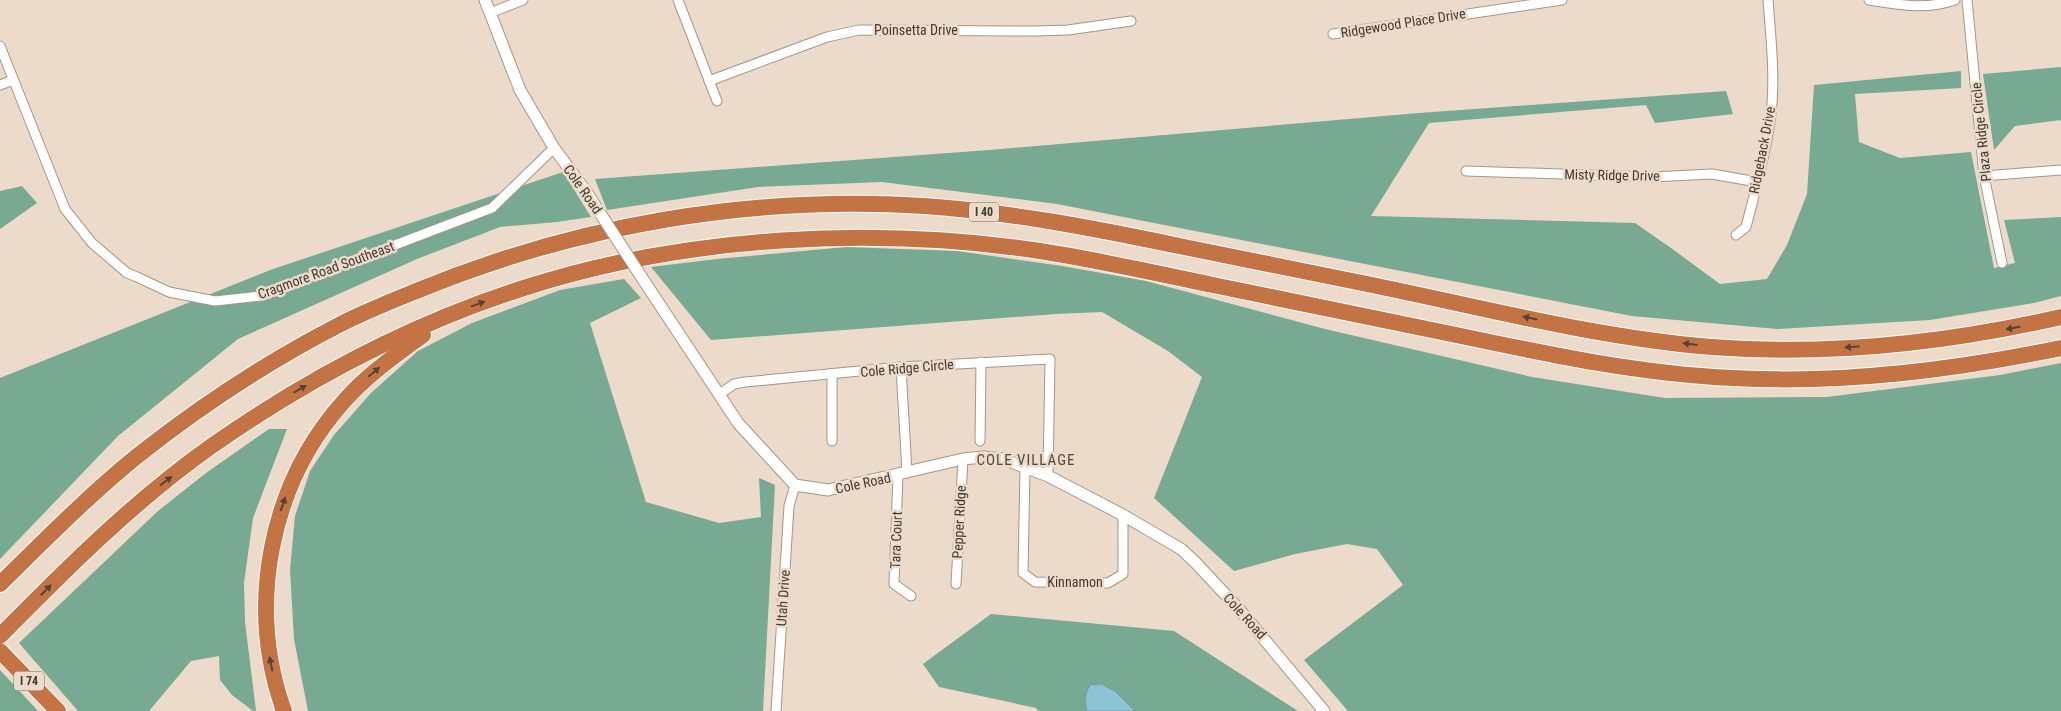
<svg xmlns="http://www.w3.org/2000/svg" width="2061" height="711" viewBox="0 0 2061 711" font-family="'Roboto Condensed',sans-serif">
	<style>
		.forest { fill: #78a992 }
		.water { fill: #8cc4d5; stroke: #769ba5 }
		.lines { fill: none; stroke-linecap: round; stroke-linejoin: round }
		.minor-casing { stroke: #a69586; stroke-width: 11 }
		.tertiary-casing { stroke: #a69586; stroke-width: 13 }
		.motorway-casing { stroke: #fff; stroke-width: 18 }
		.minor { stroke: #fff; stroke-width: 9 }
		.tertiary { stroke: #fff; stroke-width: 11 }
		.motorway { stroke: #c47345; stroke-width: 16 }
		.tertiary-bridge-casing { stroke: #a69586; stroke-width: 13; stroke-linecap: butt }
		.tertiary-bridge { stroke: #fff; stroke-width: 11 }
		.oneway { fill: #564337 }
		.labels { text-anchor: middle; stroke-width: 5; stroke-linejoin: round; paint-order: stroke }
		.shield { fill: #ecdbca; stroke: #756b61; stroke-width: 1 }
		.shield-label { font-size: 12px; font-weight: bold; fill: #423b34 }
		.street-label { font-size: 14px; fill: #423b34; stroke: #ecdbca }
		.neighbourhood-label { font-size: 15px; letter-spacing: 1px; fill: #57493b; stroke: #ecdbca }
	</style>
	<rect width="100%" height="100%" fill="#ecdbca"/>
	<g class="forest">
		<path d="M2061,67V120L2015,126L1994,150L1983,74Z"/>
		<path d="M1961,71V88L1855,94L1859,142L1900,158L1971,152L1994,268L2015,263L2004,220L2061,217V296L2034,303L1930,320L1777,329L1632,316L1057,204L882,182L758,187L607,210L595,179L989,150L1419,113L1726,91L1733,114L1655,123L1646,105L1429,123L1371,216L1635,223L1671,248L1720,284L1767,279L1787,245L1807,194L1814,85Z"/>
		<path d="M563,172L591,217L557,222L500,227L417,259L238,339L118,436L0,559V378L273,269Z"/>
		<path d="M22,186L37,203L0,229V191Z"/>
		<path d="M846,247L957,251L1062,266L1146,281L1325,329L1532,377L1665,398L1827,397L2000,375L2061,363V711H1348L1304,660L1403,585L1377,549L1347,544L1295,554L1234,571L1154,498L1202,377L1168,351L1102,312L1056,314L711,340L651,267L717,259Z"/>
		<path d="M624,279L641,298L590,323L646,502L719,523L761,517L759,478L775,485L763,711H308L294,639L290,570L295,516L310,471L334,435L371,393L418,351L472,323L560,290Z"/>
		<path d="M269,429H287L253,518L244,583L245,622L256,711H253L232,695L220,680L219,656L191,661L149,711H78L19,643L158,511L206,473Z"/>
		<path d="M991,614L1174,631L1298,711H1038L1036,708L939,687L923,664Z"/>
		<path d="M0,670L38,711H0Z"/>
	</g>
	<path class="water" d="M1101,684L1115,691L1135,711H1087C1084,701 1085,694 1090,685Z"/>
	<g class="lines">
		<g class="minor-casing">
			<g id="minor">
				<path d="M678,0L717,101"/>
				<path d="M1869,0C1900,5 1926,10 1955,0"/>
				<path d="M1967,0L1984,176L2002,263"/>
				<path d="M490,13L523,0"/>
				<path d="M1333,34L1562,0"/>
				<path d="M0,46L65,209L92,243L127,273L137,277L169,292L215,301L261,296L492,208L554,148"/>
				<path d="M709,81L827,37L859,30L1036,31L1068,30L1131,21"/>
				<path d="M0,85L13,80"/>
				<path d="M1466,171L1652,177L1712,174L1757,182"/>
				<path d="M1984,176L2061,170"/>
				<path d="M1736,235L1746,227C1755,192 1765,157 1770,122C1776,82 1771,40 1768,0"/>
				<path d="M901,367L907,473"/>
				<path d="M720,394L734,384L745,382L901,367L1050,359L1048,476"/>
				<path d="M832,441V374"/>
				<path d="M980,441L981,362"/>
				<path d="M1025,468L1023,573L1035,582L1108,583L1123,574V515"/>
				<path d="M898,475L894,584L911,596"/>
				<path d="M956,584L963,459"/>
				<path d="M776,711L789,506L795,485"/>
			</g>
		</g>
		<g class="tertiary-casing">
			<g id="tertiary">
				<path d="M485,0L520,90L554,148L587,193"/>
				<path d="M648,287L738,423L795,485L828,490L963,459L983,457L1003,459L1048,476L1123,515L1181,549L1195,562L1238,608L1324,711"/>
			</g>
		</g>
		<g class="motorway-casing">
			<g id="motorway">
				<path d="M0,584C44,541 88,496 136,457C199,407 267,362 339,325C364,312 392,301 419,290C577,225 752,195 924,206C1011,212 1098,229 1184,247C1248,260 1313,273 1377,286C1488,309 1599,338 1712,347C1829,356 1947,343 2061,317"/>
				<path d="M0,636C67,568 135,500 213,445C309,378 416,322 527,287C687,236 874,226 1040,251C1098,260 1155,273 1213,285C1295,302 1378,319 1461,336C1551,355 1641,374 1733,378C1844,384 1953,370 2061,348"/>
				<path d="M0,651L58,711"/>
				<path d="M284,711C246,605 270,483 345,400C368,374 396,355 423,335"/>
			</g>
		</g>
		<use href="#minor" class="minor"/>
		<use href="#tertiary" class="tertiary"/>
		<use href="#motorway" class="motorway"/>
		<g class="tertiary-bridge-casing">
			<path id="tertiary-bridge" d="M587,193L648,287"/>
		</g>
		<use href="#tertiary-bridge" class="tertiary-bridge"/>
	</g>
	<defs><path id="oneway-solid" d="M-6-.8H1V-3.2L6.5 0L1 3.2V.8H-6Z" transform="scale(1.25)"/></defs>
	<g class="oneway">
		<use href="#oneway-solid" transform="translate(478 304) rotate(-20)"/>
		<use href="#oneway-solid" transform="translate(1530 318) rotate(-168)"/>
		<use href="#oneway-solid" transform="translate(2013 328) rotate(169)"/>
		<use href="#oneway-solid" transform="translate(1690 344) rotate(-173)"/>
		<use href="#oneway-solid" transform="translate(1852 347) rotate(176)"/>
		<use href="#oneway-solid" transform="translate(374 372) rotate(-40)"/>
		<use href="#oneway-solid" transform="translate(300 389) rotate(-30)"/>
		<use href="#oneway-solid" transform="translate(166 481) rotate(-37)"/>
		<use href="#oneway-solid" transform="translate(283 504) rotate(-71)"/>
		<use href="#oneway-solid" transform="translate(46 590) rotate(-45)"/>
		<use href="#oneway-solid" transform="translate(271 664) rotate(-101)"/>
	</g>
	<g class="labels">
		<g class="shield">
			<rect x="969" y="202.5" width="30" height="19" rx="4"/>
			<rect x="14" y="671.5" width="30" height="19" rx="4"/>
		</g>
		<g class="shield-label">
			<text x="984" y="216">I 40</text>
			<text x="29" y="685">I 74</text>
		</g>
		<g class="street-label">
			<text transform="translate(1403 23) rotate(-9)" y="5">Ridgewood Place Drive</text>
			<text x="916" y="35">Poinsetta Drive</text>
			<text transform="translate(1981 132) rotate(-96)" y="5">Plaza Ridge Circle</text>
			<text transform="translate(1762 150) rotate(-79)" y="5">Ridgeback Drive</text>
			<text transform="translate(1612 175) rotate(1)" y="5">Misty Ridge Drive</text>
			<text transform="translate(583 189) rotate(55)" y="5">Cole Road</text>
			<text transform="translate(326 270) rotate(-20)" y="5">Cragmore Road Southeast</text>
			<text transform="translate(907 368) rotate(-5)" y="5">Cole Ridge Circle</text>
			<text transform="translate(863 483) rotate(-12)" y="5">Cole Road</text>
			<text transform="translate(959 522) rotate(-87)" y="5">Pepper Ridge</text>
			<text transform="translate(896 540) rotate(-88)" y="5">Tara Court</text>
			<text x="1075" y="587">Kinnamon</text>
			<text transform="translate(783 598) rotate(-86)" y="5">Utah Drive</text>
			<text transform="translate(1245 616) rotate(48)" y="5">Cole Road</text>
		</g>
		<g class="neighbourhood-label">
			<text x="1026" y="465">COLE VILLAGE</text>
		</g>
	</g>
</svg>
